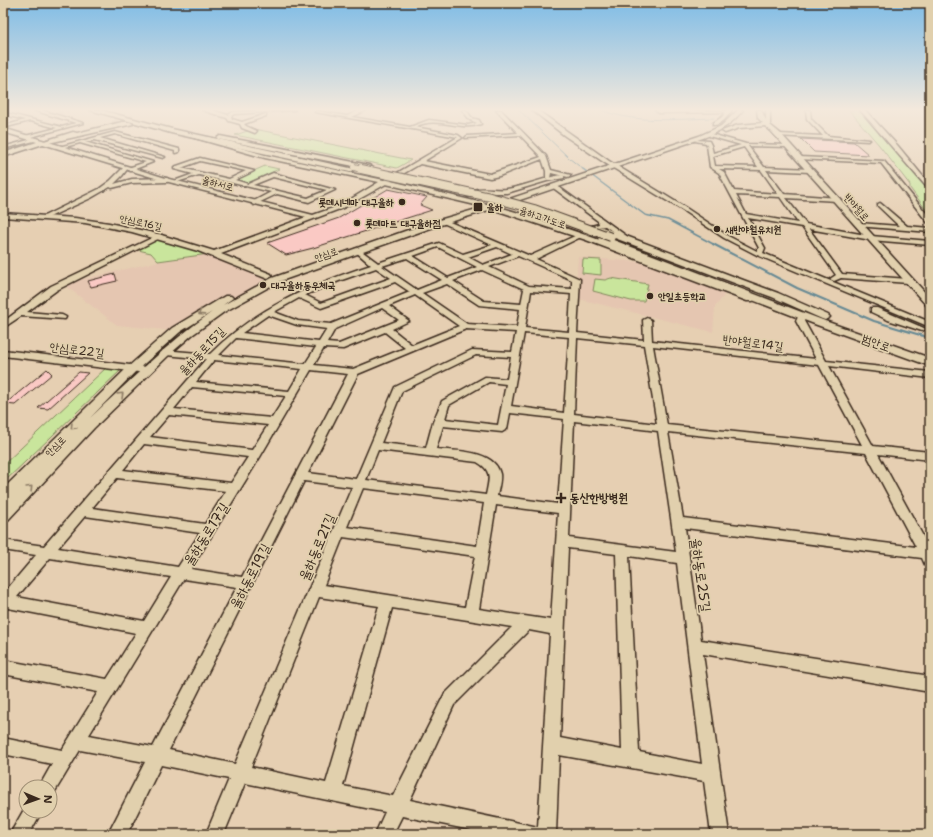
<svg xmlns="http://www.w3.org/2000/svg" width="933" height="837" viewBox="0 0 933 837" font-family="'Shantell Sans','Poor Story',sans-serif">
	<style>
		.built { fill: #e5c6b1 }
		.green { fill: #c9e59c; stroke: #82885d }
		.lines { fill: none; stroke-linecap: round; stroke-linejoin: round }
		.stream-far2 { stroke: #668994; stroke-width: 1 }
		.stream-far1 { stroke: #668994; stroke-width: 1.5 }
		.stream { stroke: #668994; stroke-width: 2 }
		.building { fill: #fac9c4; stroke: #3b2a1e }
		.minor-tunnel { stroke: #c4ae94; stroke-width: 4.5; stroke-dasharray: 4.5 2.5; stroke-linecap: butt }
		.highway-tunnel { stroke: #c4ae94; stroke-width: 6; stroke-dasharray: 6 3; stroke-linecap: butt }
		.minor-casing { stroke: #3b2a1e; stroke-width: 3 }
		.major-casing { stroke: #3b2a1e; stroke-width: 3 }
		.highway-casing { stroke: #3b2a1e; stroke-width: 3 }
		.minor { fill: #e1d0ad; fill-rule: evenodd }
		.major { fill: #e1d0ad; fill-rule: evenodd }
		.highway { fill: #e1d0ad; fill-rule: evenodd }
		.highway-bridge-far1-casing { stroke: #3b2a1e; stroke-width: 8; stroke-linecap: butt }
		.highway-bridge-casing { stroke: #3b2a1e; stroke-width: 10; stroke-linecap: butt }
		.highway-bridge-far1 { stroke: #e1d0ad; stroke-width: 6 }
		.highway-bridge { stroke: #e1d0ad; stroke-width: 8 }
		.oneway { stroke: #8e7d66 }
		.poi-dot { fill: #3b2a1e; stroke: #e1d0ad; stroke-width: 1.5 }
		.labels { text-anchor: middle; stroke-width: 3.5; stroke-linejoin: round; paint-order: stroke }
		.far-street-label { font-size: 10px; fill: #3b2a1e; stroke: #e1d0ad }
		.far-poi-label { font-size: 10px; font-weight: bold; fill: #3b2a1e; stroke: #e1d0ad; text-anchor: start }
		.street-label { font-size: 12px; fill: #3b2a1e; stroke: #e1d0ad }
		.poi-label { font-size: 12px; font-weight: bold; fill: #3b2a1e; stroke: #e1d0ad; text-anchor: start }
		.near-street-label { font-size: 14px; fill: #3b2a1e; stroke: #e1d0ad }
	</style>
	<rect width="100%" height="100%" fill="#e6cfb2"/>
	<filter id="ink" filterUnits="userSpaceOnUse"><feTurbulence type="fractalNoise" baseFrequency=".025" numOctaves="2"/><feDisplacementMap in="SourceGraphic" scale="8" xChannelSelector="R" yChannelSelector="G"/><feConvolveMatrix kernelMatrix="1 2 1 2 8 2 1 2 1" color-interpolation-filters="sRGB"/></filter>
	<g filter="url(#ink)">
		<g class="built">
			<path d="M216,253L272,278L215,310L185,332L117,325L63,284L168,259Z"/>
			<path d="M578,257L640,262L726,293L715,307L713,332L575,298Z"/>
		</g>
		<g class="green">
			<path d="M849,110H860L930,191V215L910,188V185L879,145Z"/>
			<path d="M254,129L411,160L397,168L235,135Z"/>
			<path d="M265,166L279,169L247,183L233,180Z"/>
			<path d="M160,236L216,253L158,261L151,253L134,249Z"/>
			<path d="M583,259L601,260V275L582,273Z"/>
			<path d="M611,278L648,284L644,301H631L593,291L595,279L605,280Z"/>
			<path d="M108,366L123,368L3,483V465Z"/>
		</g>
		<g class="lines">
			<g class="stream-far2">
				<path d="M519,110L569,158L584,170"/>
				<path d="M601,110C636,124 677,119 714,118"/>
			</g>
			<path class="stream-far1" d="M583,169L645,215L668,220L715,245"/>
			<path class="stream" d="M713,244L797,288L874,321L930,338"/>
		</g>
		<g class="building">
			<path d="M801,139L854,142L869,155L814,152Z"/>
			<path d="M388,189L427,197L420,205L432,210L313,248L286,255L267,243L339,218Z"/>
			<path d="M115,274L117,281L91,287L88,281Z"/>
			<path d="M47,369L52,374L15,405L5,404Z"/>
			<path d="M79,372L88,373L48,409L38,408Z"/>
		</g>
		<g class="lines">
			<path class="minor-tunnel" d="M52,115L68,110"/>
			<path class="highway-tunnel" d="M112,124L134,118"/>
			<g class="minor-casing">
				<g id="minor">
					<path d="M33,110H41L83,123L27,138L25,136L57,128L30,121L3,128V126L25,120L5,115L6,113L62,127L76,123Z"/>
					<path d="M202,110H212L228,115L233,112L295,110L234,114L231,116L232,119L242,122L266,114V116L244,124L246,126L257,131L255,133L242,128L240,124L229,121L227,118Z"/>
					<path d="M360,110H367L352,117L410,127L429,120L468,125L477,123L470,120L462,110H466L472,118L479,120L481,124C458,132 438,115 415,127L458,135L462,138L424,161L490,174L541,157L520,135L465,138L467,136L518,133L496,110H501L546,156L551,170L571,175L568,177L551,173L550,178H546V171L542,159L499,176L490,178L420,164L401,175H397V173L458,137L315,112L317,111L347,116Z"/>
					<path d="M532,110H537L609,161L686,208L728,236L757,251L759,248L719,173L710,167L707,145L706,143L695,141L697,140L709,141L711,145L713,153L741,145L709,136L711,134L746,144L791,145L789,147L748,146L764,167L812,169L813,170L810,172L766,170L784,194L839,198L840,199L837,201L786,198L806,224L871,236L930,241V245L871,240L809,229L842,274L908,279L912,281L908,283L841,278L834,281L830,279L836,275L802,227L748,218L765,248L763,253L930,322V327L757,255L724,238L682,210L605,163L565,136ZM744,147L758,167L715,166L713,156ZM719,169L761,170L778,194L734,191L724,172ZM736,195L780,197L798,223L746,214Z"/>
					<path d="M655,110L729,111L731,112L659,113Z"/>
					<path d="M806,110H810L811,119L828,136L870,140L868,141L777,136L779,134L823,136L807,119Z"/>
					<path d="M860,110H865L898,146L930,185V191Z"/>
					<path d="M115,132L179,149V152L175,153V151L115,134L100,138L165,157L163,158L95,140L85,142L153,162L130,171L128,170V168L146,162L80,143L61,148L59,147Z"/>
					<path d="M36,138L38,140L3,149V147Z"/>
					<path d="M800,157L884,161L930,218V224L928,223L881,163L798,159Z"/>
					<path d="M200,158L254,171L235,180L248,184L273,173L335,190L309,202L277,194L254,205L252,204V202L271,192L199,175L174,183V181L193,174L174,169V167ZM200,161L246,171L229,179L181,168ZM273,177L327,190L308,198L253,185Z"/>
					<path d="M125,166L128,168L122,176L114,184L132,179L167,178L170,180L167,182L132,183L112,188L110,187L91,198L45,219L40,218L99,189L110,181Z"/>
					<path d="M552,185H556L632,240V242H628L605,226L591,228V226L599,224L598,221L552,187Z"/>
					<path d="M880,203L907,226L930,228V232L857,226L856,225L859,223L899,226L878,206V204Z"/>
					<path d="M445,220L530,256L577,235H581V237L536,259L580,279L577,333L644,340L643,320L647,318L651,320L652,341L816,359L796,321L799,315H802L806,317L804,321L826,361L930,372V378L829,366L873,446L930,452V460L878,454L930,549V566L925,565L922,558L685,528L701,640L930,676V692L703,654L729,834H711L704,781L559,755L556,834H469L471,830L402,816L393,834H375L385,812L245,783L224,834H206L229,779L161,765L127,834H108L145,762L80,750L54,793L50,795V787H39L52,764L3,754V738L62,750L98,692L3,674V660L107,679L136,633L8,608L3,610V594L36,555L3,550V540L44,546L206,359L166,355L163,354L162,352L163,350L210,354C256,308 310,285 371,265L355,251V249H359L378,263L439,243L463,254L492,245L443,223V221ZM438,247L477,267L448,278L413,256ZM497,247L512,254L483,265L468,257ZM518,256L572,280V289L529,286L489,267ZM407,258L442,280L417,290L382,266ZM376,268L391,278L321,303L305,295L339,281ZM482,270L524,289L521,304L484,301L453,281ZM395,282L410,292L331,324L298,321L274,312L299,298L321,308ZM447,284L479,305L520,309L517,327L467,324L422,293ZM531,291L571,294L569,332L525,328ZM415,295L459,326L412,345L392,329L409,321L389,306ZM382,308L399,320L339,344L327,343L335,329ZM268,315L297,325L327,329L319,342L242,333ZM466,329L516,332L512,352L472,350L395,387L356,479L308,473L358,374ZM385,332L405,348L353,369L314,365L324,348L343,349ZM524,333L569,337L564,413L511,406ZM236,338L316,347L305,364L219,355ZM577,338L644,345L657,424L574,414ZM653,346L819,365L862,445L667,425ZM476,355L511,357L507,379L485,377L442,401L433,422L426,448L381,443L402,391ZM214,360L302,369L289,391L196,382ZM311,370L348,374L242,577L191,569L260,457ZM489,382L506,384L498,425L445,419L449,405ZM192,387L286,396L272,418L174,409ZM510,413L564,419L558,504L497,496C498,490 501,481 500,474C495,450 456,451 436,449L443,426L502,432L507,429ZM169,415L268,425L252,450L150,437ZM574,421L658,431L676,552L569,538ZM668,432L866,453L916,547L683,518ZM144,444L248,457L231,483L123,470ZM378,450L477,462C493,471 489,479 486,495L366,480ZM117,478L226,491L205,524L92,508ZM304,481L352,487L235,764L169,750ZM363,488L484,503L477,546L347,527ZM496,505L558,513L551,620L479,609ZM85,516L200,533L178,567L58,548ZM343,537L475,556L465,607L324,585ZM568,548L616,554L622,750L560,738ZM629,556L677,563L702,764L639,752ZM50,558L171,577L144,621L17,597ZM184,579L237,587L153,747L89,735ZM319,597L379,606L326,783L251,767ZM392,608L512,627L444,695L393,796L343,786ZM529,630L550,634L538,827L410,800L454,705Z"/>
					<path d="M160,234L163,236L162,237L57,290L27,312L62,315L66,317L65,319L21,316L3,328V322L51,286Z"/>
					<path d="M871,308H877L926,329L922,331L888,320L871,312Z"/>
					<path d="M3,350L147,367L152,370L147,373L3,356Z"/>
					<path d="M26,806V811H42L29,834H10Z"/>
				</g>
			</g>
			<g class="major-casing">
				<g id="major">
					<path d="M727,110H732C727,117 722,125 713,125V123L722,117Z"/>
					<path d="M738,110H743C732,124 719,132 703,138L499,207C585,232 669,266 753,297L755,299L753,301H747L586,240L492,209L431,228L278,282L224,312L192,335L170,354L94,428L8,520L3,522V507L8,502L3,503V489L128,367L172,328L225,296H231L233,298L223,305L272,278L425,224L484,207L386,184L345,207L221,254L271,274L272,276L268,279L198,251L132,232L85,223L3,217V213L75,218L109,223L158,234L214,251L306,217L165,181L43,144L3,157V153L37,142L3,132V128L169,179L313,215L341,205L379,182L265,158L188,136L191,134L265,155L384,180L390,177L393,179L391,181L491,205L699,136L721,126ZM212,312C167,343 130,381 90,418L136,371L180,332Z"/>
					<path d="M757,110H761L766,120V110H770V125L781,134L930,298V307L927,306L771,131L765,126L739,128L725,133L722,131L738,125L763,123L758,118Z"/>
					<path d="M220,136L369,165L372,167L369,169L218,139L217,138Z"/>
					<path d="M562,175L564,176V178L547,181L507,193H476L468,197L465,195C476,184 493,191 507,189C526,186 542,178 562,175Z"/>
					<path d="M596,227H602L778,293L828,315L830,317L825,320L822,319L772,297L596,231Z"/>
				</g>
			</g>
			<g class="highway-casing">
				<g id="highway">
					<path d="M90,110H100L172,129L350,168L354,170L350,172L171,133Z"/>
					<path d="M122,122H130L133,124L44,144L41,142L73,132L77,133Z"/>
					<path d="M603,236L825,321L930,358V366L817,325L600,241L598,239L600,237Z"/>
				</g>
			</g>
			<use href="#minor" class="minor"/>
			<use href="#major" class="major"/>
			<use href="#highway" class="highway"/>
			<g class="highway-bridge-far1-casing">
				<path id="highway-bridge-far1" d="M354,167L365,170"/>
			</g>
			<g class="highway-bridge-casing">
				<path id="highway-bridge" d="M361,169L490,197L534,209L611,237"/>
			</g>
			<use href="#highway-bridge-far1" class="highway-bridge-far1"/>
			<use href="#highway-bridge" class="highway-bridge"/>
		</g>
		<defs><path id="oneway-chevron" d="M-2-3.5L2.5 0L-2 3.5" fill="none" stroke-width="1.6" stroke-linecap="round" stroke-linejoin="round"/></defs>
		<g class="oneway">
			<use href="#oneway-chevron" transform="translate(201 313) rotate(147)"/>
			<use href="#oneway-chevron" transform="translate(121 395) rotate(-44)"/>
			<use href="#oneway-chevron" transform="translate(73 427) rotate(135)"/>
			<use href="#oneway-chevron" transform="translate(30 488) rotate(-46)"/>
		</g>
	</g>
	<linearGradient id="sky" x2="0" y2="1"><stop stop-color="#7fbce6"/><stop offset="0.48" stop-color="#f4e9dc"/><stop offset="1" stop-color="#f4e9dc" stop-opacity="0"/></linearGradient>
	<rect width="933" height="228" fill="url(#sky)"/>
	<g class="poi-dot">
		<circle cx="402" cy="202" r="4"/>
		<rect x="473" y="202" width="10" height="10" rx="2"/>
		<circle cx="357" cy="223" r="4"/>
		<circle cx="717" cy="229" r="4"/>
		<circle cx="263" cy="285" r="4"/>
		<circle cx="650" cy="296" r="4"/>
		<path d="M559 492h4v4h4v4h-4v4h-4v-4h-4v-4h4z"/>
	</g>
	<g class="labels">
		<g class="far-street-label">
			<text transform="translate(218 183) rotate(15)" y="4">율하서로</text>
			<text transform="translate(857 207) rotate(49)" y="4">반야월로</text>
			<text transform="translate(543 217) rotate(19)" y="4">율하고가도로</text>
			<text transform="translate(141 222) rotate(12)" y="4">안심로16길</text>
			<text transform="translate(326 254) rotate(-19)" y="4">안심로</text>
			<text transform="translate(55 446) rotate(-45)" y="4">안심로</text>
		</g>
		<g class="far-poi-label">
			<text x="394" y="206" text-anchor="end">롯데시네마 대구율하</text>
			<text x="487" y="211">율하</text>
			<text x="365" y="227">롯데마트 대구율하점</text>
			<text x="725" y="233">새반야월유치원</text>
			<text x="271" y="289">대구율하동우체국</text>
			<text x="658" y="300">안일초등학교</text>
		</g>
		<g class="street-label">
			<text transform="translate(753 343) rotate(7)" y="4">반야월로14길</text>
			<text transform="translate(876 343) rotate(20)" y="4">범안로</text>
			<text transform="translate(77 350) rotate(7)" y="4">안심로22길</text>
			<text transform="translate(202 351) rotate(-47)" y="4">율하동로15길</text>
		</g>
		<g class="poi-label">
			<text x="570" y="502">동산한방병원</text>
		</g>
		<g class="near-street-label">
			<text transform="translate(206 534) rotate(-58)" y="5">율하동로17길</text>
			<text transform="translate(317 547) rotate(-67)" y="5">율하동로21길</text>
			<text transform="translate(701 575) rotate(82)" y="5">율하동로25길</text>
			<text transform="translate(250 576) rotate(-63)" y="5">율하동로19길</text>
		</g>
	</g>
	<rect width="933" height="837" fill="none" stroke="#e1d0ad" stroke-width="16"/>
	<rect x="8" y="8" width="917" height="821" fill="none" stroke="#3b2a1e" stroke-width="1.5" filter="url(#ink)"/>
	<g transform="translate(38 799) rotate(92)"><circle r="19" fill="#e1d0ad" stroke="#9f8e74"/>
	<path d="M0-3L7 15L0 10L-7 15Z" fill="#3b2a1e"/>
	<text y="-6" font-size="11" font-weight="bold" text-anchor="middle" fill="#3b2a1e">N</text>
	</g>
</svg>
